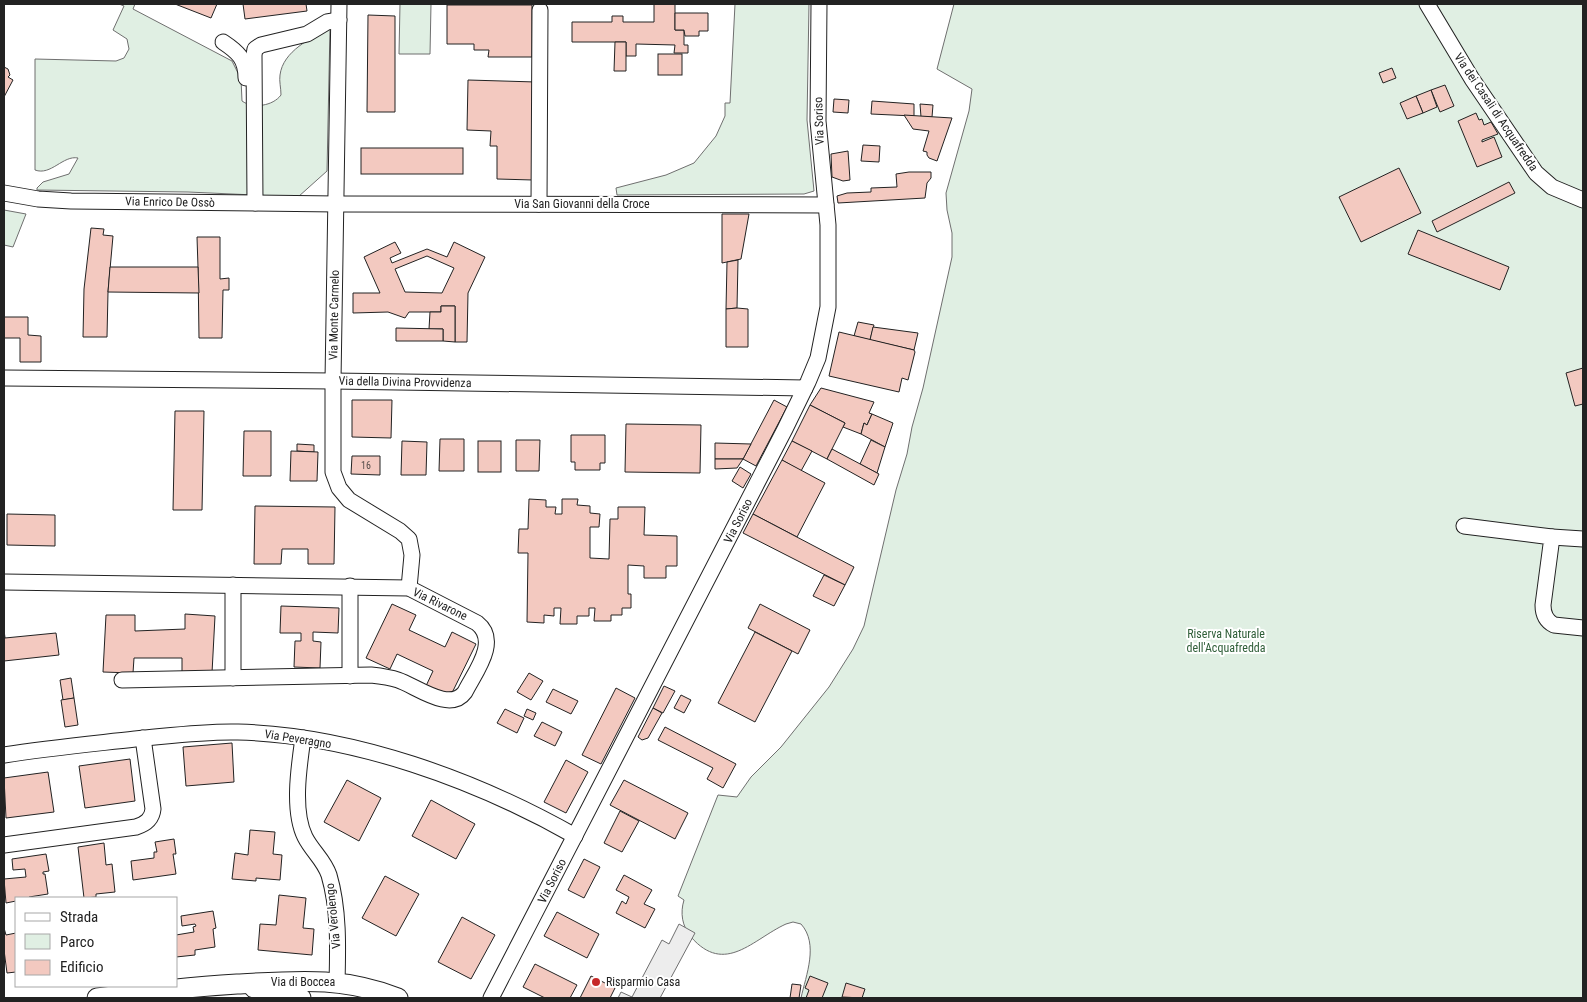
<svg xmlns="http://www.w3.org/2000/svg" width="1587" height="1002" viewBox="0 0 1587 1002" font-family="'Roboto Condensed',sans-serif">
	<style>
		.green { fill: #e0efe3; stroke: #6f6f6f }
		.parking { fill: #ededed; stroke: #6f6f6f }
		.building { fill: #f3c9c0; stroke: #222; fill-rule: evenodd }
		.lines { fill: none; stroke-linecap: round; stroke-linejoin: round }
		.minor-casing { stroke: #222; stroke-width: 17 }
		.major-casing { stroke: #222; stroke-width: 21 }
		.minor { stroke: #fff; stroke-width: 15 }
		.major { stroke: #fff; stroke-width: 19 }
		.poi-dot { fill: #c62828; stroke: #fff; stroke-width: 2 }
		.labels { text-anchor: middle; stroke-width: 4; stroke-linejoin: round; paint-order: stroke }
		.number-label { font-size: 10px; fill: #564c4a }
		.street-label { font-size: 12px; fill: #222; stroke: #fff }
		.park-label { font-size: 12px; fill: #2f5e38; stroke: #fff }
		.poi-label { font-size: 12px; fill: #222; stroke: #fff; text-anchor: start }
	</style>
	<rect width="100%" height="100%" fill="#fff"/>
	<g class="green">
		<path d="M119,4H135L133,9L232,61L241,79L242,101C253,109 273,106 281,95C281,88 279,81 280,75C283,51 311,38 330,28L327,171L298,197L188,192L37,190V188L43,182L69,174L78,158C63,155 51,176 35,170V59L116,61L124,58L129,49L127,39L113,30L124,6Z"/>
		<path d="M400,4H431L430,54H399Z"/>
		<path d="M735,4H809L807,120L814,191L804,194L617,195L616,188L666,175L694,163L716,136L725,116V103H730Z"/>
		<path d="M954,4H1583V998H801C806,975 819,944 801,924L793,922L786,924C753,939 725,976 691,937C682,926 680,913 684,900L678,896L718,795L737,797L751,777L781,747L829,687L853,649L864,626L896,490L907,454L912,427L923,388L952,257V233L947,210L946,193L969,111L972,89L937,69Z"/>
		<path d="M4,210L26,214L13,247L4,245Z"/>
	</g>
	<path class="parking" d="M679,924L695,933L660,998H618L621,992L632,997L662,940L669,944Z"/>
	<g class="building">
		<path d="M175,4H217L211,18Z"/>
		<path d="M243,4H306L307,11L245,19Z"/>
		<path d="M654,4H675V30H684V45H688V53H674L675,45L636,44V56H626V42H572V22H612V16H623V22H654Z"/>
		<path d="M447,5H532V57H488L489,50H474V44H447Z"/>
		<path d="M675,13H708V31H699V36H685L684,30H675Z"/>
		<path d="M368,15L395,16V112H367Z"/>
		<path d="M615,42H626V71H614Z"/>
		<rect x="658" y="54" width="24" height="21"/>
		<path d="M4,67L8,69L10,75L8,77L13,80L4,97Z"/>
		<path d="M1392,68L1396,78L1383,83L1379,73Z"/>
		<path d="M468,80L536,82L533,180L497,179V146H490L491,131L467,130Z"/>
		<path d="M1445,85L1454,106L1440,112L1431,90Z"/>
		<path d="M1431,90L1437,107L1423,113L1416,96Z"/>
		<path d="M1416,96L1423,113L1407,119L1400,103Z"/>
		<path d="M834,99L849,100L848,113L833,112Z"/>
		<path d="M872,101L914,104V116L871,114Z"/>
		<path d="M920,104L933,105L932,117H921Z"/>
		<path d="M1476,113L1479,120L1482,119L1484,125L1491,122L1498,134L1482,140V142L1494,137L1502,157L1477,167L1458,121Z"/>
		<path d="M904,115L952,118L937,161L929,158L927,155V152L923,151L929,131L913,129Z"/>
		<path d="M863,145L880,146L879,162L861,161Z"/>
		<rect x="361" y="148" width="102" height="26"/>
		<path d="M848,151L850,180L843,181L832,177L831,154Z"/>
		<path d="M1399,168L1421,213L1361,242L1339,197Z"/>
		<path d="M909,172H931V178L927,183L925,198L838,203L837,196L847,193L871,192V188L897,187L896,174Z"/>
		<path d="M1509,182L1515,193L1437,232L1432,221Z"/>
		<path d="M722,214H749L741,259L722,263Z"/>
		<path d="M91,228L104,229L103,235L113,236L108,292L107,337H83L84,289Z"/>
		<path d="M1418,230L1509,267L1500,290L1408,254Z"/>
		<path d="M197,237H220V279L229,278V290H223L222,338H199L198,267Z"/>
		<path d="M395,242L401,253L390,258L392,263L427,249L447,257L454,242L485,257L468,293L467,342H455V306H441V312H409L405,318L388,312L353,313V293H380L364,257ZM427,256L454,268L442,293L405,292L395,269Z"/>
		<path d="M738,260L737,308L726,309L727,262Z"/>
		<path d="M110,267H198L199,293L108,292Z"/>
		<path d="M441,306H455V342L443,341V329H429L430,312H441Z"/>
		<path d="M737,308L748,309V347H726V309Z"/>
		<path d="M4,317H28V335L41,336V362H20V338H4Z"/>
		<path d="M858,322L874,325L870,340L854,336Z"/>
		<path d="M873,327L918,333L914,350L870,340Z"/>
		<path d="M396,328L443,329V341H396Z"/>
		<path d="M839,332L914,350L915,352L908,380L902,378L899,392L829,376Z"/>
		<path d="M1583,368V404L1575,406L1566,373Z"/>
		<path d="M821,388L874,402L869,413L872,414L867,425L864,423L861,434L843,427L845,423L810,405Z"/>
		<path d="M352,400H392L391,438L352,437Z"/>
		<path d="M774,400L787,407L756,466L743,459Z"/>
		<path d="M810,405L845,423L827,459L792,441Z"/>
		<path d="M175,411H204L202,510H173Z"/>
		<path d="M872,414L893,423L885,447L861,434L864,423L867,425Z"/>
		<path d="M626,424L701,425L700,473L625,472Z"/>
		<path d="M244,431H271V476H243Z"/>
		<path d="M571,435H605V463H600V470H575V462H571Z"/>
		<path d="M440,439H464V471H439Z"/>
		<path d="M516,440H540L539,471H516Z"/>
		<path d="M871,440L885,447L877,473L860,464Z"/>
		<path d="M402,441L427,442L426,475H401Z"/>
		<rect x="478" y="441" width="23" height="31"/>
		<path d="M792,441L812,451L801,471L782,460Z"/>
		<path d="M715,443L751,444L743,459H715Z"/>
		<path d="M297,444L314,445V452L297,451Z"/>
		<path d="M832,449L879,474L874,485L827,459Z"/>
		<path d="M291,451L318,452L317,481H290Z"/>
		<path d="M352,456H380V475L351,474Z"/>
		<path d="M715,459H743L737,468L715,469Z"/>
		<path d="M782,460L825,483L797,537L753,514Z"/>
		<path d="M740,467L751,474L743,488L732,481Z"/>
		<path d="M529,499L546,500V507H556L555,514H562V499H578L577,505L590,506V513L600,514L599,527H590V558L609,559L610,519H618V507H645L644,535L677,536V566H666V578H644V566L628,565V594H631V608H622V615H611V621H594L595,608H589V616H577V624H560L561,608H554V616L544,615V623L527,622L528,553H518L519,529H528Z"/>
		<path d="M255,506L335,507L334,564H308V549H282L281,564H254Z"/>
		<path d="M7,514L55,515V546L7,545Z"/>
		<path d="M753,514L854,567L845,585L743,533Z"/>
		<path d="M824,575L845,585L834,606L813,596Z"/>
		<path d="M392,604L416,615L409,630L445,647L452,632L476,644L450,697L426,686L433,671L397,654L390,669L366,658Z"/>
		<path d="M760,604L810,630L798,654L748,628Z"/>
		<path d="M281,606L339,608L338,633L313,632V641L321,642L320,668L294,667L295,641H301V633H280Z"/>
		<path d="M185,614L215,616L212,673H182V658H134L133,673L103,672L106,615H135V631L185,629Z"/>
		<path d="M4,630L5,638L56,633L59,655L4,661Z"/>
		<path d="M755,632L792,651L755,722L718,703Z"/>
		<path d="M529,673L543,681L531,700L517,692Z"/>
		<path d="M71,678L74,698L63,700L60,680Z"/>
		<path d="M664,686L675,691L663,713L653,708Z"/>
		<path d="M616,688L635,698L601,764L582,755Z"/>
		<path d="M553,689L578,701L571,714L546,702Z"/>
		<path d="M681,695L691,700L684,713L674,708Z"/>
		<path d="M74,698L78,725L65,727L61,700Z"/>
		<path d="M653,708L662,713L648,738L642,740L638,737Z"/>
		<path d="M505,709L524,718L517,733L497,723Z"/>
		<path d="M527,709L536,713L533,720L524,716Z"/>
		<path d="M542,722L562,732L555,746L534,736Z"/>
		<path d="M665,727L736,764L723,788L707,779L713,768L658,740Z"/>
		<path d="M232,743L234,782L186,786L183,747Z"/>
		<path d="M130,759L135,801L85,808L79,766Z"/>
		<path d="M566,760L588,772L566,813L544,802Z"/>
		<path d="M48,772L54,812L6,818L4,778Z"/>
		<path d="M347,780L381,798L359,841L324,822Z"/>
		<path d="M624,780L688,813L675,839L610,805Z"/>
		<path d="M431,800L475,824L456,859L412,836Z"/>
		<path d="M620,811L639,821L622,852L604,843Z"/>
		<path d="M250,830L275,832L273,854L282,855L280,880L256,878V881L232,879L235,853L248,855Z"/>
		<path d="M174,839L176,854H173L176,874L133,880L131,861L154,858V852H157L155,842Z"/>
		<path d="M104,843L106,865L112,864L115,892L96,894V897L84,898L78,847Z"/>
		<path d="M46,854L49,871L43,872V874H45L48,894L29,897V898H16V901L6,903L4,879L26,877L25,869L13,870L12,859Z"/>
		<path d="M584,859L600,867L584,898L568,890Z"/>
		<path d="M624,875L652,890L644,904L655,909L645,928L616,913L622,901L626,904L629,897L616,890Z"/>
		<path d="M385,876L419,894L396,936L362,918Z"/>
		<path d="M279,895L306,898L303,928L314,929L312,955L258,950L260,924L276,925Z"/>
		<path d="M213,911L216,928L213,929L215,947L195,950V955L176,957V935L194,932L193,927L196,926L195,924L182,926L181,916Z"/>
		<path d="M557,912L599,934L587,958L544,936Z"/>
		<path d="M462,917L495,935L471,979L438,962Z"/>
		<path d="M4,928L6,935L16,933V972L7,973L4,950Z"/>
		<path d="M535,964L577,985L570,998H545L523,987Z"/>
		<path d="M591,976L615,988L610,998H580Z"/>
		<path d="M810,976L828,983L822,998H806L809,990L805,988Z"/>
		<path d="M846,983L865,989L862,998L842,997Z"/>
		<path d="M792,984L801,985L799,998H790Z"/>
	</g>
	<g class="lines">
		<g class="minor-casing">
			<g id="minor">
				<path d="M339,4L333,381V472L339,488L349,500L400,531L409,539L412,555L409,588"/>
				<path d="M1427,4L1472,79L1536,173L1552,187L1583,200"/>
				<path d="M223,42C238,52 246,59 246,78"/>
				<path d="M4,193L38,199L71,201L337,204L826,205"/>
				<path d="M255,203L254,55L255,49L261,45L307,34L327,22L339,20"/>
				<path d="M539,204L540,10"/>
				<path d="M4,378L333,381L805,388"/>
				<path d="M1464,526L1552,537L1543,605C1543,614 1546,621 1554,625L1583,628"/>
				<path d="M1552,537L1583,539"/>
				<path d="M4,582L409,588L477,623C500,641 475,672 465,692C450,713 416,686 398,680C389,677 380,676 371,675L122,680"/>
				<path d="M350,676V586"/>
				<path d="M233,678V585"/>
				<path d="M303,738C299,766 292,811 305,837C312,851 324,860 329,875C339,909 338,947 337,982"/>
				<path d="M4,755C48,748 91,744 135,739C169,736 203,731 238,732C353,735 476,780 575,836"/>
				<path d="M4,845L136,827C146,824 152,819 153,809L143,738"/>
				<path d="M491,998L785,429L808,382L818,358L828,307V225L818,121L819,4"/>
			</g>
		</g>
		<g class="major-casing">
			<g id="major">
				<path d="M254,988L301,998"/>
				<path d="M97,998C144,992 190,987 237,984C296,981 341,976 398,998"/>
			</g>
		</g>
		<use href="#minor" class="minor"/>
		<use href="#major" class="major"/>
	</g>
	<circle class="poi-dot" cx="596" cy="982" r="5"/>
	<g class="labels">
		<g class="number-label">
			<text x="366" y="469">16</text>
		</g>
		<g class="street-label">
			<text transform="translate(1496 112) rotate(56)" y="4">Via dei Casali di Acquafredda</text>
			<text transform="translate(819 121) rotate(-92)" y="4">Via Soriso</text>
			<text transform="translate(170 202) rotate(1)" y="4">Via Enrico De Ossò</text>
			<text x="582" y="208">Via San Giovanni della Croce</text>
			<text transform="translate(334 315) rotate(-89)" y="4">Via Monte Carmelo</text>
			<text transform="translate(405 382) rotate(1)" y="4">Via della Divina Provvidenza</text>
			<text transform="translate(738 521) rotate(-63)" y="4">Via Soriso</text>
			<text transform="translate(440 604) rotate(26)" y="4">Via Rivarone</text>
			<text transform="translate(298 739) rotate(9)" y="4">Via Peveragno</text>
			<text transform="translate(552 881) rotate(-63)" y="4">Via Soriso</text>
			<text transform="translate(333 916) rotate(-96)" y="4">Via Verolengo</text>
			<text x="303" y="986">Via di Boccea</text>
		</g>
		<g class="park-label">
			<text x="1226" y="638">Riserva Naturale<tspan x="1226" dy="14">dell'Acquafredda</tspan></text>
		</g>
		<g class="poi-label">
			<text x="606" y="986">Risparmio Casa</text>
		</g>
	</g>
	<rect width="1587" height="1002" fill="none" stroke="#222222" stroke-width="10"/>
	<rect x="15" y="897" width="162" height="90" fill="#ffffff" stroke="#a7a7a7"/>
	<rect x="25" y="913" width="25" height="8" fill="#ffffff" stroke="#a7a7a7"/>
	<text x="60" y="922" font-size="15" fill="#222222">Strada</text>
	<rect x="25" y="934" width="25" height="15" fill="#e0efe3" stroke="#a7a7a7"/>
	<text x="60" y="947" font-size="15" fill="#222222">Parco</text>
	<rect x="25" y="960" width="25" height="15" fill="#f3c9c0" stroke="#a7a7a7"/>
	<text x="60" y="972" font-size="15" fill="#222222">Edificio</text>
</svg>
